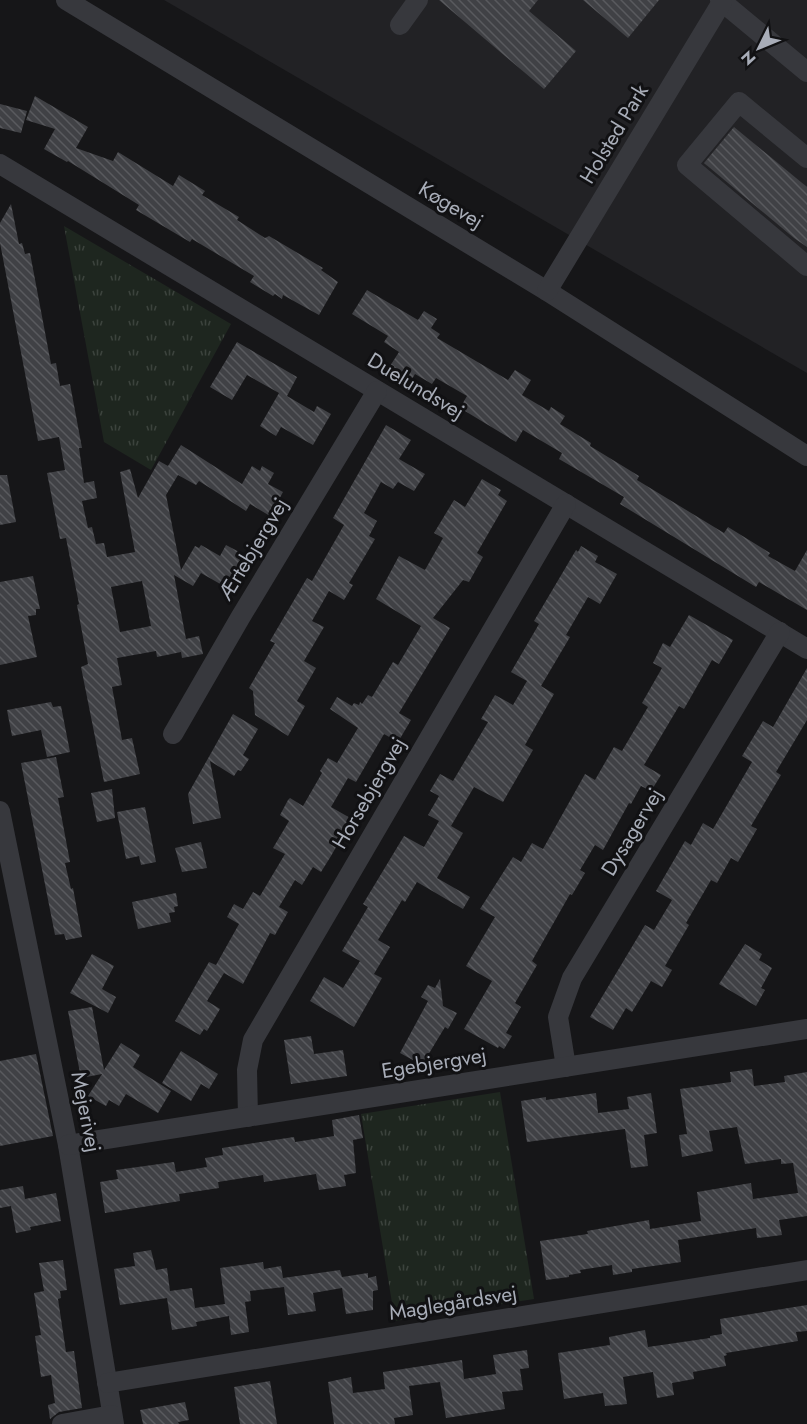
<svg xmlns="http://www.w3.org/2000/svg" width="807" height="1424" viewBox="0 0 807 1424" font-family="Jost,sans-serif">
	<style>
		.built { fill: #222225 }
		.grass { fill: url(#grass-tufts) }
		.building { fill: url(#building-back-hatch); fill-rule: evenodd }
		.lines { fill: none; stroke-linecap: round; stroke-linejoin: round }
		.minor { stroke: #37383d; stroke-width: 20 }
		.labels { text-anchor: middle; stroke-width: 6; stroke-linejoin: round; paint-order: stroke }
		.street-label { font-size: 21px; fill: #a8adb8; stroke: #111113 }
	</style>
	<defs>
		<pattern id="grass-tufts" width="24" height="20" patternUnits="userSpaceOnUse" patternTransform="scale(1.5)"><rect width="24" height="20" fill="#1e261f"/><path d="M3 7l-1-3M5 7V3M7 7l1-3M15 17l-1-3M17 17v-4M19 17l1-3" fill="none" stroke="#3c433d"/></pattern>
		<pattern id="building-back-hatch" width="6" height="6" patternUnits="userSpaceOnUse" patternTransform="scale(1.5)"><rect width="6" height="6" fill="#404145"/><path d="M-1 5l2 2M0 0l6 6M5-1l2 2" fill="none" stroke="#595a5e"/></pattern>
	</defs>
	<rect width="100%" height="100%" fill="#161618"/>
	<path class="built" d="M164,0H807V373Z"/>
	<g class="grass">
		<path d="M64,226L231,324L151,470L104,442Z"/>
		<path d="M500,1092L534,1299L395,1321L361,1114Z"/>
	</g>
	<g class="building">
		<path d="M439,0H538L529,11L576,51L544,89Z"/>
		<path d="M583,0H659L628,38Z"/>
		<path d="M35,96L88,127L76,148L113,161L118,152L173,186L179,175L205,191L202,195L239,217L237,220L265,238L269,236L323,268L321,270L338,282L319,315L283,295L282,299L275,294L273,296L250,282L254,276L192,239L190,242L136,210L139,205L68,161L67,162L44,149L55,129L26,120Z"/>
		<path d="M0,104L27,111L21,133L0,128Z"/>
		<path d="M734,127L807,187V247L794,238L704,163Z"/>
		<path d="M11,204L19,244L22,243L25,254L30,253L51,364L56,363L60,386L70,384L82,448H79L84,483L94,481L97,498L82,501L88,528L92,527L96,544L104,543L107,557L135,552L120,472L130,469L138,498L159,461L168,466L181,445L242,484L252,466L260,471L262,466L274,473L268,484L283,492L270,516L250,504L246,511L199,481L196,485L178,475L166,495L181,570L195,546L199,548L201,545L220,556L226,545L243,554L237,566L241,569L229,589L201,573L193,586L174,575L186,639L199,636L203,654L182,658L181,652L157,657L156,651L117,658L122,685L112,687L122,740L132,738L140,774L104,782L81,667L88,664L77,605L79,604L66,538L60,539L47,473L65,470L59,437L38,441L0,243V223ZM142,581L151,626L120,632L111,587Z"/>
		<path d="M367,290L418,320L424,311L437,319L431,328L440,334L437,338L508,380L515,370L531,380L522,395L549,411L551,407L565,416L560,424L591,443L590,446L639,476L637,480L724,533L728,527L770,553L768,556L795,571L807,550V610L759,582L756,587L620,504L624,497L559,459L562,453L523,430L516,442L460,408L467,396L436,378L432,384L415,374L412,379L390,366L399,352L384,342L388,336L352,314Z"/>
		<path d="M237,342L297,377L287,396L314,412L317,406L331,414L313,445L281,427L276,436L260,426L279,393L247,375L232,400L210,387Z"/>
		<path d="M386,425L411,440L399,459L425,474L414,491L398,482L393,489L381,482L364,513L377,521L369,536L375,539L349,583L353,585L344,600L329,591L312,621L324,627L304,661L316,668L297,701L305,706L288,736L255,715L253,691L249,688L275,643L270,641L307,578L312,581L344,525L333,518Z"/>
		<path d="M0,475H7L16,522L0,525Z"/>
		<path d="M482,479L501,490L498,495L507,501L477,553L483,557L469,582L463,580L433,618L450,628L399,713L411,720L398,742L384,734L356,782L348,778L331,807L352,819L331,856L321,872L313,867L302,885L295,880L279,907L288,912L275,935L270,933L243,984L224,973L207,1001L220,1009L207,1031L204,1029L200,1035L175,1021L209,962L216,965L239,924L227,917L234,904L243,909L253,892L260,896L285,854L273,848L289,821L280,815L288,800L290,798L303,806L322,773L320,771L328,758L337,763L358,728L330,709L337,697L352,706L354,703L359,705L360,702L362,704L368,695L372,697L393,662L398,665L421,626L376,599L399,556L425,570L443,538L434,533L454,500L465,507Z"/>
		<path d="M581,546L598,556L595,562L617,574L600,604L588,597L566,635L570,637L541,686L554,694L525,745L533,750L503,802L474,787L451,826L463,833L437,878L470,897L463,909L417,882L405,902L402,900L378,940L390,947L374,974L382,978L354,1027L310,1001L324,977L343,988L360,961L342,951L368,907L363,904L404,836L424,847L439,821L428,815L439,796L430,791L440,774L453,781L488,722L481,719L495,695L513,705L527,681L511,672L539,624L534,621L576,550L578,552Z"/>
		<path d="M33,576L40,609H36V615L28,616L37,657L0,665V582Z"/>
		<path d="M689,615L733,640L719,664L712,660L684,709L679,706L644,765L661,775L651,791L641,786L631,804L629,803L603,850L595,845L580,870L585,873L572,895L570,894L532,961L537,965L515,1003L521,1007L506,1033L512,1036L504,1049L499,1046L498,1048L464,1029L492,981L466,966L495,917L480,909L513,857L521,862L532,843L543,849L585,774L595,780L614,747L622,751L648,707L642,703L662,668L653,663L663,643L670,647Z"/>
		<path d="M807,668V720L776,772L781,775L751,826L757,829L738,862L731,858L717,883L711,880L686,923L689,925L665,966L672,970L662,987L651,981L632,1012L626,1008L613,1030L590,1017L645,925L654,930L672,900L656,891L685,841L691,845L703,823L713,829L752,762L742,756L763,721L773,727Z"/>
		<path d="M51,702L53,707L61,706L70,752L47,757L41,730L12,736L7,710Z"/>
		<path d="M233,714L258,729L243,755L249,759L241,771L238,770L234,776L210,761L221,818L193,824L188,794Z"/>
		<path d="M56,757L64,797L58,798L70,862L65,863L71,889L73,888L82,937L66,940L64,934L55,935L21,763Z"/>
		<path d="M112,789L115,818L97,822L91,793Z"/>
		<path d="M145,807L156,862L141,865L139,856L126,859L117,812Z"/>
		<path d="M201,842L207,868L182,872L175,848Z"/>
		<path d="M176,893L178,906L174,907L175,912L169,913L171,922L138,929L132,902Z"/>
		<path d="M745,944L762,954L759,960L772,968L761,988L765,990L756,1006L719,984Z"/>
		<path d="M92,954L114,966L102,989L116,997L108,1013L70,993Z"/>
		<path d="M440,979L443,1006L457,1013L448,1029L445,1027L422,1065L400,1053L428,1001L421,997L428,985L435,988Z"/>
		<path d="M92,1007L104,1070L121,1043L140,1055L133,1067L171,1091L158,1113L126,1094L119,1106L109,1100L106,1106L88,1096L102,1074L81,1078L68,1011Z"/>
		<path d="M311,1036L314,1054L343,1050L347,1076L291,1084L284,1040Z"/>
		<path d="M181,1051L218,1074L209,1089L201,1084L191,1101L162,1083Z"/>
		<path d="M36,1054L53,1136L0,1146V1061Z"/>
		<path d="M752,1069L754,1086L785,1082L784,1076L807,1072V1216L779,1220L782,1235L757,1238L756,1228L678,1240L681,1262L632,1269V1272L613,1275L612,1265L580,1270L581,1273L569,1275V1277L546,1280L540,1241L588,1234L587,1231L649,1220L650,1229L701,1221L697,1192L751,1183L753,1199L798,1193L793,1163L781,1164V1159L745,1164L737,1127L709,1131L713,1151L682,1157L679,1135L687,1134L680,1089L731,1082L730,1072Z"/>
		<path d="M596,1093L598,1113L629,1109L627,1097L651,1093L657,1133L644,1135L648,1166L631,1168L625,1129L527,1142L521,1101L546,1097V1100Z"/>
		<path d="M359,1115L363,1138L353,1140L356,1173L344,1175L346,1186L319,1190L316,1174L264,1182L263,1175L218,1182L219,1188L179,1194L180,1201L105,1213L100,1182L118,1179L116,1170L174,1162L176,1172L207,1167L205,1158L223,1155L222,1148L294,1137L295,1142L334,1136L332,1120Z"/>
		<path d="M23,1186L25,1199L56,1193L61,1221L30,1227L31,1230L16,1233L11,1206L0,1208V1190Z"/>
		<path d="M151,1250L156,1270L167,1268L170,1291L192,1288L195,1308L225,1304L220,1268L263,1262L264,1269L281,1266L283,1278L340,1270L342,1277L368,1273V1278L376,1276L378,1290L373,1291V1310L346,1314L342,1288L313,1293L316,1311L288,1315L284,1287L250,1291L251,1301L245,1302L249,1332L231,1335L229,1316L196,1322L197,1326L172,1330L167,1298L120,1305L114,1269L135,1266L133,1253Z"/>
		<path d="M63,1260L67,1290L60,1291L61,1298L58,1299L66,1352L74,1351L82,1408L59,1412L50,1419L48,1405L55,1403L51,1375L41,1377L35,1336L41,1335L34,1293L44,1291L39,1263Z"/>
		<path d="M807,1305V1331L796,1332L798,1341L726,1353L727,1355L724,1356L726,1366L693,1372L694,1379L672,1383L674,1395L657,1398L653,1372L623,1377L627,1404L605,1406L603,1393L564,1399L558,1353L610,1345L609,1337L645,1330L648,1347L710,1338V1336L722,1334L720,1319Z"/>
		<path d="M527,1350L529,1368L520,1369L523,1390L502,1392L505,1409L446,1418L440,1382L409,1386L413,1415L394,1418L395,1424H334L328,1382L351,1377L353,1393L385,1389L383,1372L462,1360L464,1379L496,1374L493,1355Z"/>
		<path d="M270,1381L277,1424H240L234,1387Z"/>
		<path d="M185,1402L189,1420L178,1422L179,1424H143L140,1410Z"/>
	</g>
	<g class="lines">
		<g class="minor">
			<path d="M66,0L547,291L807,456"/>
			<path d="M720,0L807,72"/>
			<path d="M400,25L418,0"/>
			<path d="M807,158L739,102L687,165L807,266"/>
			<path d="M0,164L807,649"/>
			<path d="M547,291L722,2"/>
			<path d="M173,734L240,618L377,391"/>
			<path d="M0,811L68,1145L114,1424"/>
			<path d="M566,1067L558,1017L572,978L780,632"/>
			<path d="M248,1117L247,1070L253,1040L566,504"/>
			<path d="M68,1145L807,1029"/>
			<path d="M107,1383L807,1270"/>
			<path d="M62,1424L112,1415"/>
		</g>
	</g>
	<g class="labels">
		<g class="street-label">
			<text transform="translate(614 134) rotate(-59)" y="7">Holsted Park</text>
			<text transform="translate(451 205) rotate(31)" y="7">Køgevej</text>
			<text transform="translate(416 386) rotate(31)" y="7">Duelundsvej</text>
			<text transform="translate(253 549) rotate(-59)" y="7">Ærtebjergvej</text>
			<text transform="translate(369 793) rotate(-60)" y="7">Horsebjergvej</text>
			<text transform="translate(632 832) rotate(-59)" y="7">Dysagervej</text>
			<text transform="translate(434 1063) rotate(-9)" y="7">Egebjergvej</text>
			<text transform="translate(86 1112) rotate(79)" y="7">Mejerivej</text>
			<text transform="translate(453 1303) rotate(-9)" y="7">Maglegårdsvej</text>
		</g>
	</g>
	<g transform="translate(759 48) rotate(227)" stroke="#111113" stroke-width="4.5" paint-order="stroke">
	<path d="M0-4.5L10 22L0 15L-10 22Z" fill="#a8adb8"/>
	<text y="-9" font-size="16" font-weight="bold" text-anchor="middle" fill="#a8adb8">N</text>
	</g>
</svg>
